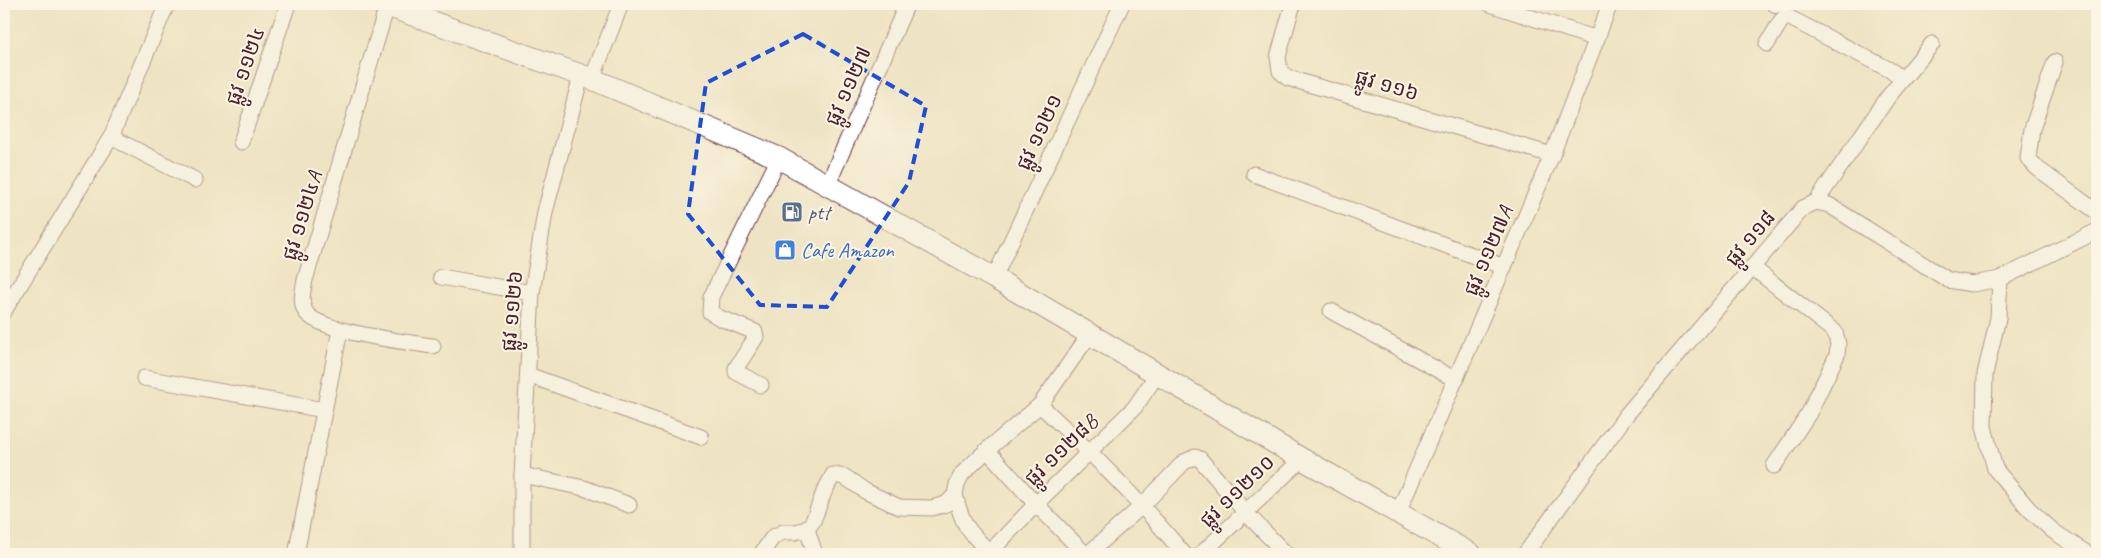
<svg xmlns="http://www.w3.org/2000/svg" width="2101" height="558" viewBox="0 0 2101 558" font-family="Caveat,'Noto Sans Khmer',sans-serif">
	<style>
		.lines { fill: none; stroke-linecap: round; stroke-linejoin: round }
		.minor-casing { stroke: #633c42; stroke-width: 17 }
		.secondary-casing { stroke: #633c42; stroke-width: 23 }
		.minor { stroke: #fff; stroke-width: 15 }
		.secondary { stroke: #fff; stroke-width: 21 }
		.marked { fill: none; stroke: #1d4ed8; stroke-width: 4; stroke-dasharray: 10 6; stroke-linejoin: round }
		.labels { text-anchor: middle; stroke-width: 4; stroke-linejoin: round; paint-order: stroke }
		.street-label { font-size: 21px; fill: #4a1f2b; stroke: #fcf5e5 }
		.service-label { font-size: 21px; fill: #4e5e75; stroke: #fcf5e5; text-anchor: start }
		.shop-label { font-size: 21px; fill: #366cbe; stroke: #fcf5e5; text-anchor: start }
	</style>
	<rect width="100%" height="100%" fill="#fcf5e5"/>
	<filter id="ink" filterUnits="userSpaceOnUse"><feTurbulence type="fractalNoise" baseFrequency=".02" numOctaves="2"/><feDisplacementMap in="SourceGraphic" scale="10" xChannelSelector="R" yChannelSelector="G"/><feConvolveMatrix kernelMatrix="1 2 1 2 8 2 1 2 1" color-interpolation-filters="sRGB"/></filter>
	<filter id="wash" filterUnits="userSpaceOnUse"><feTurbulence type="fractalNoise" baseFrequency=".0096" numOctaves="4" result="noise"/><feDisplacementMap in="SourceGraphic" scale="20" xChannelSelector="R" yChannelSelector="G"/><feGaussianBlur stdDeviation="1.12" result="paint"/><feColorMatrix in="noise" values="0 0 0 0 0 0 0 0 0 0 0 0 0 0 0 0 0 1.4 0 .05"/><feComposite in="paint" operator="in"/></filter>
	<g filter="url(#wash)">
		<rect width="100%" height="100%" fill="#eee3c2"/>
	</g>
	<g filter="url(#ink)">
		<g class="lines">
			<g class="minor-casing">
				<g id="minor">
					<path d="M1293,4L1278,57L1280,71L1288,78L1552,155"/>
					<path d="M1490,4L1597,39"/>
					<path d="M1774,4L1777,5"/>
					<path d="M387,6L305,280C303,291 300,301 305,311C316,332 408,342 433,346"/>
					<path d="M1767,44L1781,21L1786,16L1890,70L1903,79"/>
					<path d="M2055,62L2032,129L2028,158L2037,168L2097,212"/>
					<path d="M592,79L621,4"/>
					<path d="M111,137L195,180"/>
					<path d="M241,142L288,4"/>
					<path d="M1254,174L1504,267"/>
					<path d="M828,184L907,4"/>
					<path d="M1816,202L1888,97L1932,44"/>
					<path d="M1752,267L1835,332L1838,344L1837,355L1809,413L1774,466"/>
					<path d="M441,277L532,293"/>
					<path d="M994,278L1122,4"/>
					<path d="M2000,279L1998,318L1985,374L1984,427L1995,469L2029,509L2053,531L2088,554"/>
					<path d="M4,311L111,137L167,4"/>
					<path d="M1331,311L1456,380"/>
					<path d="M528,375L701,437"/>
					<path d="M144,378L324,410"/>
					<path d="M761,385L736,372V368L756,337L755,332L720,318L710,312L711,297L779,158"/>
					<path d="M1040,405C1092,453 1139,500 1184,554"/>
					<path d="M987,450L1036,504L1085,554"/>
					<path d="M522,475L584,488L629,505"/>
					<path d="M955,495C964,529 968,530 991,554"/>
					<path d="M1398,513L1552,155L1610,4"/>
					<path d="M807,529L815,554"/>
					<path d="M990,552L1036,504L1135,407L1158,373"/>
					<path d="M296,554L340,330"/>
					<path d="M522,554V475L532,293L545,212L581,76"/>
					<path d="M761,554L773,537L783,532H795L807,529L813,521L824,492L833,475L845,477L865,491L899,507L932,508L946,504L955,495L957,484L962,474L987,450L1040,405L1090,334"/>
					<path d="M1088,554L1143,505L1184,462L1195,457L1200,459L1246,513L1286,554"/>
					<path d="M1201,554L1302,459"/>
					<path d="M1525,554L1627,414L1803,208L1816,202L1829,205L1948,280L1972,284L2000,279L2097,231"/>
				</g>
			</g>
			<g class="secondary-casing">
				<path id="secondary" d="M382,4L592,79L779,158L994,278L1302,459L1471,554"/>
			</g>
			<use href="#minor" class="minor"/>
			<use href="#secondary" class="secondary"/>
		</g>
	</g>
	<path d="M0 0H2101V558H0ZM803,34L926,106L909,182L827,307L760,305L688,214L706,83Z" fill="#eee3c2" fill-opacity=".55" fill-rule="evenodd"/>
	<path class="marked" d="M803,34L926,106L909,182L827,307L760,305L688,214L706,83Z"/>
	<defs>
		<g id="fuel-square" transform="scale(1.125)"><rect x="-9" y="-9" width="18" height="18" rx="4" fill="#5c6f8a" stroke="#fcf5e5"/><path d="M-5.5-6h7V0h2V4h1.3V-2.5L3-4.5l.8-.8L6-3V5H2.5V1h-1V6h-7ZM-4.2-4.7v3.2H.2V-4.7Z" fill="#fff"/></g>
		<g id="shop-square" transform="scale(1.125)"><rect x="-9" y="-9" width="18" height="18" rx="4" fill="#3f7fe0" stroke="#fcf5e5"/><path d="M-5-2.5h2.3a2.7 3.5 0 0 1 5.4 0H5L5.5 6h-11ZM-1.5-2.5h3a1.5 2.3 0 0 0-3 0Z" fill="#fff"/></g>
	</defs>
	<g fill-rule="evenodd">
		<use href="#fuel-square" x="792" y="212"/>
		<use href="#shop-square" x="785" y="250"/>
	</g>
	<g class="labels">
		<g class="street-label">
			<text transform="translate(245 66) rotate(-71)" y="7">ផ្លូវ ១១២៤</text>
			<text transform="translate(1387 85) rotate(16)" y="7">ផ្លូវ ១១៦</text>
			<text transform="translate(848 86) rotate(-66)" y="7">ផ្លូវ ១១២៧</text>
			<text transform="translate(1039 132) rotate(-65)" y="7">ផ្លូវ ១១២១</text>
			<text transform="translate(302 216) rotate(-73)" y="7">ផ្លូវ ១១២៤A</text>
			<text transform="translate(1750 238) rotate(-50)" y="7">ផ្លូវ ១១៨</text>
			<text transform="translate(1488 251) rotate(-67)" y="7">ផ្លូវ ១១២៧A</text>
			<text transform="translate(512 311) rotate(-85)" y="7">ផ្លូវ ១១២៦</text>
			<text transform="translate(1061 450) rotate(-44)" y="7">ផ្លូវ ១១២៨B</text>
			<text transform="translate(1237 491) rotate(-44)" y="7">ផ្លូវ ១១២១០</text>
		</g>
		<g class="service-label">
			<text x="808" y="219">ptt</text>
		</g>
		<g class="shop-label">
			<text x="801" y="257">Cafe Amazon</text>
		</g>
	</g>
	<rect width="2101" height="558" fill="none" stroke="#fcf5e5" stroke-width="20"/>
</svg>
